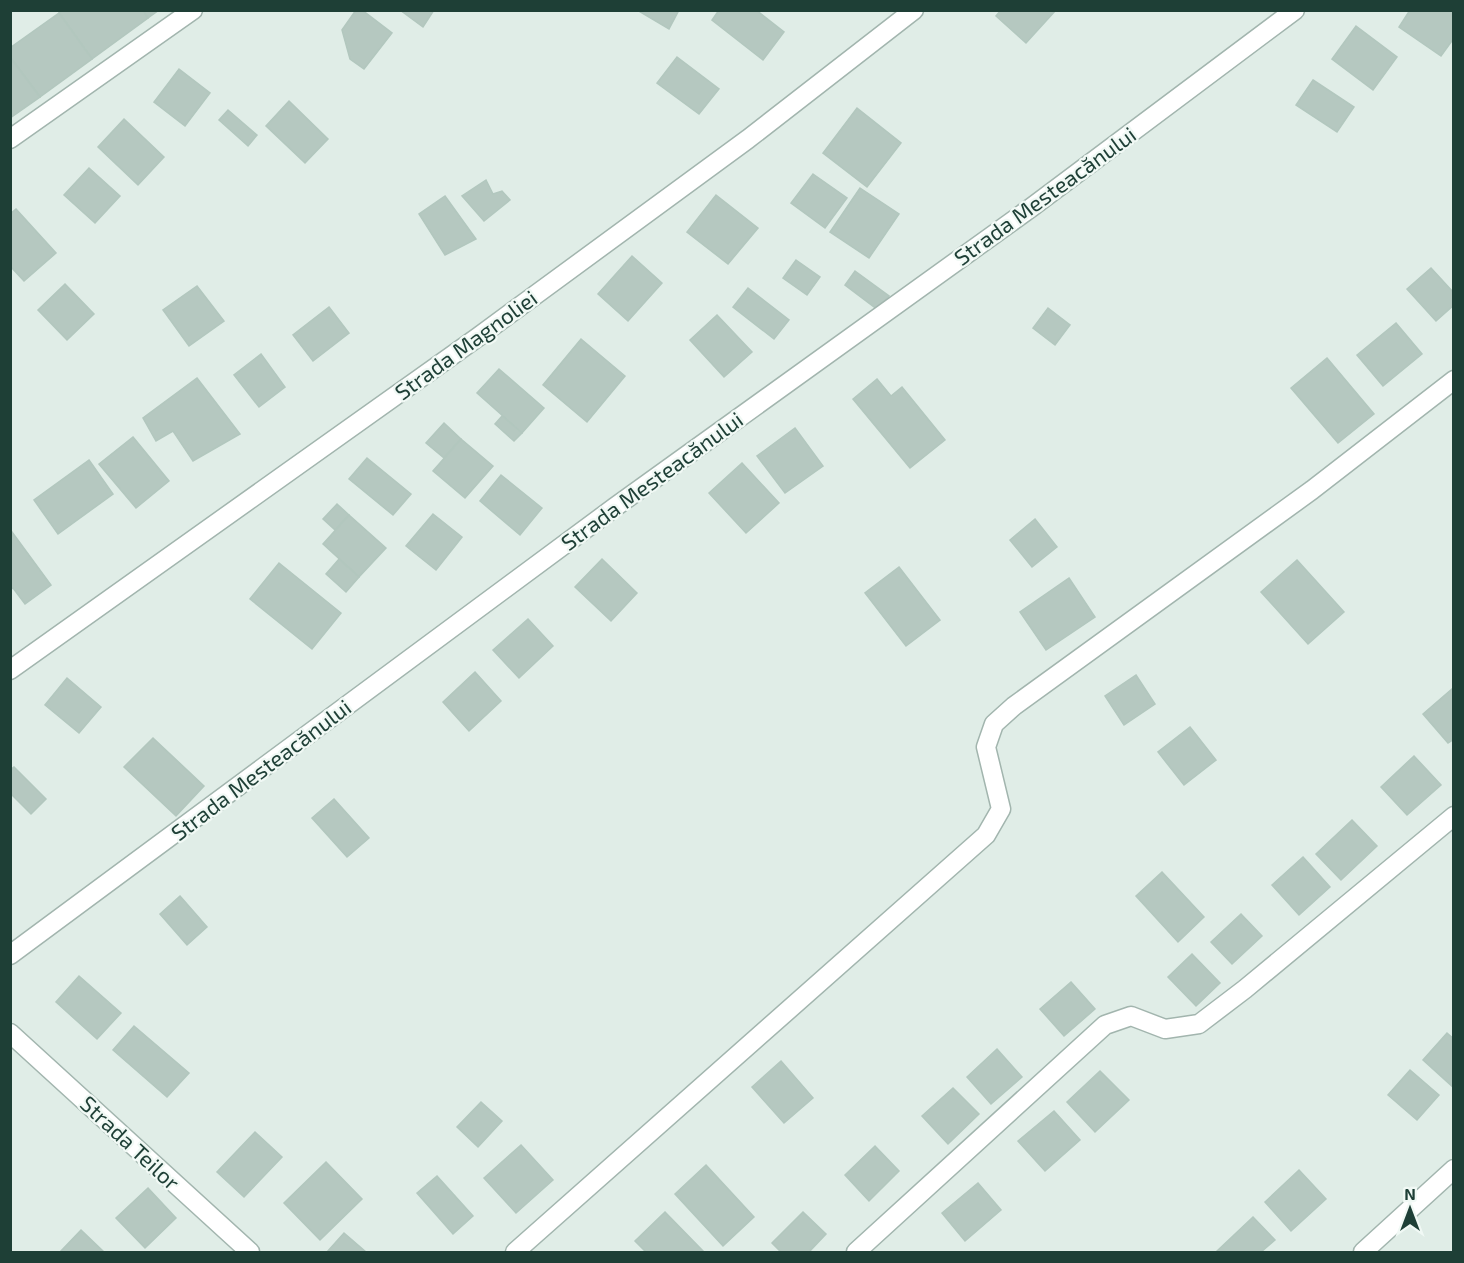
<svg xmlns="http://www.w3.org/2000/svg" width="1464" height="1263" viewBox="0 0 1464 1263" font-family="'Exo 2',sans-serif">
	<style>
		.building { fill: #b5c8c0; stroke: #b2c7be; stroke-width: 1.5 }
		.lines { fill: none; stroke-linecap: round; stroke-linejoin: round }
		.minor-casing { stroke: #a2b5ae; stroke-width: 21 }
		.minor { stroke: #fff; stroke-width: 18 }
		.labels { text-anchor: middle; stroke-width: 4.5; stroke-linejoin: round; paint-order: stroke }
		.street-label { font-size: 22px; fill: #1e3f36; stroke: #f1f9f5 }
	</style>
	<rect width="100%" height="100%" fill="#e0ede7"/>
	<g class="building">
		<path d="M63,10H143L148,18L92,59L59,13Z"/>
		<path d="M143,10H159L148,18Z"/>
		<path d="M356,10H362L392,33L364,69L350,59L342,30Z"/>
		<path d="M400,10H434L423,27Z"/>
		<path d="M637,10H679L669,29Z"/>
		<path d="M719,10H756L784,32L763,60L712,20Z"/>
		<path d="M1001,10H1056L1026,43L996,16Z"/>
		<path d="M1410,10H1454V38L1441,56L1399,27Z"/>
		<path d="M59,13L92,59L40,97L10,57V48Z"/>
		<path d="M1356,26L1397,57L1373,90L1332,59Z"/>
		<path d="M10,57L40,97L10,118Z"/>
		<path d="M677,57L719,89L699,114L657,83Z"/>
		<path d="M179,69L210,93L185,126L154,102Z"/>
		<path d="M1313,80L1354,107L1337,132L1296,105Z"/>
		<path d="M289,101L328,139L305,163L266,126Z"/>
		<path d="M857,108L901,143L867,187L823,153Z"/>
		<path d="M228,110L257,135L248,146L219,120Z"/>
		<path d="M124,119L164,157L138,185L98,147Z"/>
		<path d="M89,168L120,196L95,223L64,195Z"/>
		<path d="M813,174L847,198L825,228L791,203Z"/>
		<path d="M486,180L493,194L502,191L510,200L484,221L462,196Z"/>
		<path d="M860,188L899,214L869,258L830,232Z"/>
		<path d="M716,195L758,228L728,264L687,232Z"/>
		<path d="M445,196L476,239L445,255L419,214Z"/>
		<path d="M16,209L56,253L24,281L10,266V214Z"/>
		<path d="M632,256L662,283L628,321L598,294Z"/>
		<path d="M796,260L820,277L807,295L783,278Z"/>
		<path d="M1431,268L1454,293V305L1436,321L1407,289Z"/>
		<path d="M855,271L889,296L878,310L845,285Z"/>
		<path d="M65,284L94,314L67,340L38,310Z"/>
		<path d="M197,286L224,321L189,346L163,310Z"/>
		<path d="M748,288L789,320L774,339L733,307Z"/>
		<path d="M329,307L349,333L313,361L293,335Z"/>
		<path d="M1048,308L1070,325L1055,345L1033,328Z"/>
		<path d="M717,315L752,352L724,377L690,340Z"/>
		<path d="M1396,323L1422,354L1383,386L1357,355Z"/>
		<path d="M581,339L625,376L587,422L543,385Z"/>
		<path d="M261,354L285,387L259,407L234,375Z"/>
		<path d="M1327,358L1374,414L1338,443L1291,388Z"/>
		<path d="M499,369L544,408L522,433L477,393Z"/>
		<path d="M197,378L240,434L193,461L173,431L156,441L143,418Z"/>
		<path d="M877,379L891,396L902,387L945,440L910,468L853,399Z"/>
		<path d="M502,416L522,433L514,441L495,424Z"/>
		<path d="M444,423L461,439L444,458L426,443Z"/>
		<path d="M795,428L823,466L785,493L757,456Z"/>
		<path d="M133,437L169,481L136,508L99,464Z"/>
		<path d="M461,439L493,466L465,498L433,471Z"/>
		<path d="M367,458L411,494L393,515L349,479Z"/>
		<path d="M89,460L113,494L58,534L34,500Z"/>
		<path d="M742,463L779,503L746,533L709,493Z"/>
		<path d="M501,475L542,508L520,535L480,501Z"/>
		<path d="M337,504L349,515L335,530L323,519Z"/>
		<path d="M433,514L462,537L436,570L406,546Z"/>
		<path d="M349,515L386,548L359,577L323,544Z"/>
		<path d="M1035,519L1057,547L1032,567L1010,540Z"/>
		<path d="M12,532L51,585L25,604L13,588L10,590Z"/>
		<path d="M339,559L359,577L346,592L326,574Z"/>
		<path d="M602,559L637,593L611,621L575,587Z"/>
		<path d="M1297,560L1344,612L1308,644L1261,592Z"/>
		<path d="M279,563L341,613L312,649L250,599Z"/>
		<path d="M899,567L940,620L906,646L865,593Z"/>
		<path d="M1069,578L1095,617L1046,650L1020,612Z"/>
		<path d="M528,619L553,646L519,678L493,650Z"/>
		<path d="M475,672L501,701L469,731L443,702Z"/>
		<path d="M1136,675L1155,704L1124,725L1105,696Z"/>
		<path d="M67,678L101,707L79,733L45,705Z"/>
		<path d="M1453,688L1454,739L1448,743L1423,714Z"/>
		<path d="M1190,727L1216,760L1184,785L1158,752Z"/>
		<path d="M153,738L204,786L176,816L124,767Z"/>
		<path d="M1414,756L1441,785L1407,815L1381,787Z"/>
		<path d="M14,767L46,799L31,814L10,793V770Z"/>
		<path d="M334,799L369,838L347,857L312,818Z"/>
		<path d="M1352,820L1377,846L1341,880L1316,854Z"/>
		<path d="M1303,857L1330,887L1299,915L1272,885Z"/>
		<path d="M1162,872L1204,917L1178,942L1136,896Z"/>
		<path d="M180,896L207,927L187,945L160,914Z"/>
		<path d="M1241,914L1262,936L1232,964L1211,942Z"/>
		<path d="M1192,954L1220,983L1196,1006L1168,977Z"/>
		<path d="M79,976L121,1013L97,1039L56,1002Z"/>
		<path d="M1071,982L1095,1009L1064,1036L1040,1009Z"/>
		<path d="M134,1026L189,1073L167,1097L113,1050Z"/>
		<path d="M1447,1033L1454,1039V1088L1423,1060Z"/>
		<path d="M997,1049L1022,1077L991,1104L967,1077Z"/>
		<path d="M781,1061L813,1098L784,1123L752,1087Z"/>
		<path d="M1410,1070L1439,1095L1417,1120L1388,1095Z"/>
		<path d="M1100,1071L1129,1100L1095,1132L1067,1102Z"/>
		<path d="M953,1088L979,1114L948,1144L922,1116Z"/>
		<path d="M481,1102L502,1121L478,1147L457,1127Z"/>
		<path d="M1054,1111L1080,1140L1045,1171L1018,1141Z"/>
		<path d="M255,1132L282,1157L244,1197L217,1172Z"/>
		<path d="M521,1145L553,1180L516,1213L484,1178Z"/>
		<path d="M875,1146L899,1171L869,1201L845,1175Z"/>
		<path d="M326,1162L362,1199L320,1240L284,1203Z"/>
		<path d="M706,1165L754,1217L723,1246L675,1194Z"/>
		<path d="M1299,1170L1326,1199L1291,1231L1265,1202Z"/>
		<path d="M437,1176L473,1216L453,1234L417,1193Z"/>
		<path d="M978,1183L1001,1210L965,1241L942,1213Z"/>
		<path d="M148,1188L176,1218L145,1248L116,1218Z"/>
		<path d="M665,1212L704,1252H646L635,1241Z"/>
		<path d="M803,1212L826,1234L809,1252H781L772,1243Z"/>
		<path d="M1253,1217L1275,1240L1261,1252H1216Z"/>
		<path d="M81,1230L104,1252H60Z"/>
		<path d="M344,1233L366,1252H327Z"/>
	</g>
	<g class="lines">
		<g class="minor-casing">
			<g id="minor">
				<path d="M10,139L193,10"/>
				<path d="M10,670L478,337L748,139L914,10"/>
				<path d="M10,955L615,507L1032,207L1295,10"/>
				<path d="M10,1033L250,1252"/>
				<path d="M515,1252L986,835L1001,809L986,747L994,724L1014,706L1312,490L1454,380"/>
				<path d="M856,1252L1105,1025L1131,1016L1165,1029L1199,1024L1245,989L1454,816"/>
				<path d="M1363,1252L1454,1169"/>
			</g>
		</g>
		<use href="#minor" class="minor"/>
	</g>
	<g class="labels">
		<g class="street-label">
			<text transform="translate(1045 196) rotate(-36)" y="8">Strada Mesteacănului</text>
			<text transform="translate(466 345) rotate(-36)" y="8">Strada Magnoliei</text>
			<text transform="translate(652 481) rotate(-36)" y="8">Strada Mesteacănului</text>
			<text transform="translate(261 770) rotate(-37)" y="8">Strada Mesteacănului</text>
			<text transform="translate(130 1143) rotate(43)" y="8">Strada Teilor</text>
		</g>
	</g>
	<rect width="1464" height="1263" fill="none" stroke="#1e3f36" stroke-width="24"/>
	<g transform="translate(1410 1209)" stroke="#f1f9f5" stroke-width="4.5" paint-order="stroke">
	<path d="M0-4.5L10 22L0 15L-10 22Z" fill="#1e3f36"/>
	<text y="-9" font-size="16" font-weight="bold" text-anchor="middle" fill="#1e3f36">N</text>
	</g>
</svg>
